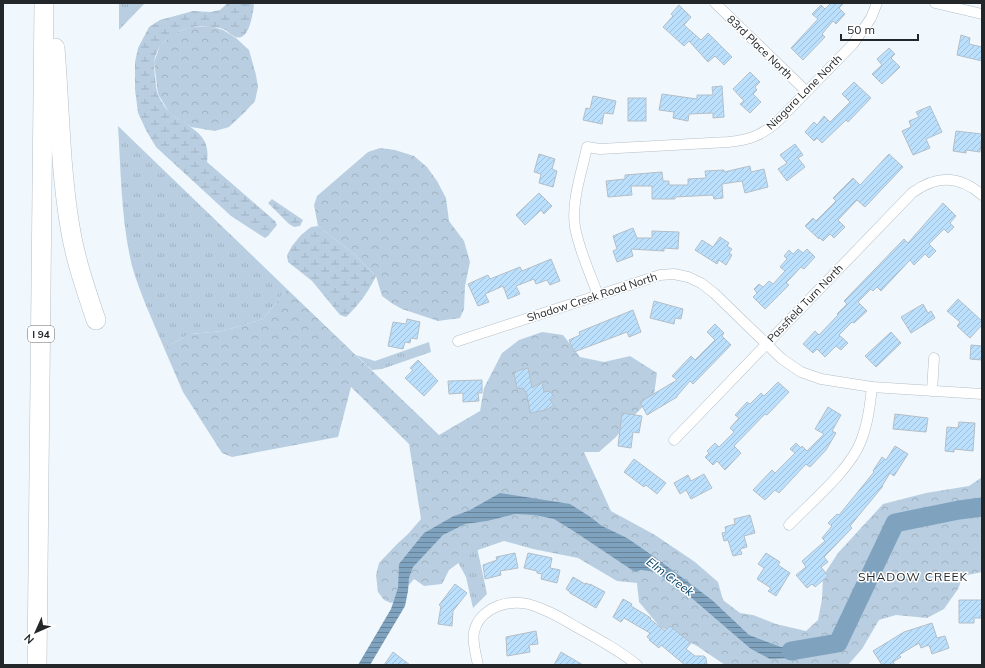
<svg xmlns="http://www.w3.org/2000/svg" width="985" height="668" viewBox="0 0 985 668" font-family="Mulish,sans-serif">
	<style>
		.grass { fill: url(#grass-tufts) }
		.forest { fill: url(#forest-crowns) }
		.wetland { fill: url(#wetland-marsh) }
		.water { fill: url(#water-rules) }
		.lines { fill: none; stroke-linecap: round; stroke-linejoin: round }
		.river { stroke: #7fa2be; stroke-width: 19 }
		.building { fill: url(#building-hatch); stroke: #b4bec6 }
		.street-casing { stroke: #b5bec6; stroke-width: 11 }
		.highway-casing { stroke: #b5bec6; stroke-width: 20 }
		.street { stroke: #fff; stroke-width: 10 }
		.highway { stroke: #fff; stroke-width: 19 }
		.labels { text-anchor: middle; stroke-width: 3; stroke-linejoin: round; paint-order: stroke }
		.shield { fill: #fff; stroke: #65686a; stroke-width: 1 }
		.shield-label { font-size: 10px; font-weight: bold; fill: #23272a }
		.street-label { font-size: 11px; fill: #23272a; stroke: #fff }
		.water-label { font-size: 12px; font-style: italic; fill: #024268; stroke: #fff }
		.neighbourhood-label { font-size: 12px; letter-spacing: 1px; fill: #23272a; stroke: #fff }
	</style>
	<defs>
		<pattern id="grass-tufts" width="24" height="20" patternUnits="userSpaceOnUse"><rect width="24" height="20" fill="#b9cfe1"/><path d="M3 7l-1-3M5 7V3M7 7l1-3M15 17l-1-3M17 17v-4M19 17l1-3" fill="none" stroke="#9fb2c1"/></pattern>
		<pattern id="forest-crowns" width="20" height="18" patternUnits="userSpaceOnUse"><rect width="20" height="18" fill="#b9cfe1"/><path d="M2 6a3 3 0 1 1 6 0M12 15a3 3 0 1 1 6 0" fill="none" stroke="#9fb2c1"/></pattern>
		<pattern id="wetland-marsh" width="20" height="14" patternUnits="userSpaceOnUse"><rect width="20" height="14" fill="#b9cfe1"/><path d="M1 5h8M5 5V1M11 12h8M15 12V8" fill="none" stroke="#9fb2c1"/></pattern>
		<pattern id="water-rules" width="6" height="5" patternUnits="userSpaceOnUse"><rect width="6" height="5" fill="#7fa2be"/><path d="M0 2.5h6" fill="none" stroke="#68849b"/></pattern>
		<pattern id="building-hatch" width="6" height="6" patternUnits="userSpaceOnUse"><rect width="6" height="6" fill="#bbe0fe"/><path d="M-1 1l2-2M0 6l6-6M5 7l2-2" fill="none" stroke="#a0c0da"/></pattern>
	</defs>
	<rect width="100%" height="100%" fill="#f0f8fe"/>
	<g class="grass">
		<path d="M119,3H145L119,30Z"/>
		<path d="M118,126L287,289L263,319L223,331L190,334L164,348C153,321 140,294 132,266C121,220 121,173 118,126Z"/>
		<path d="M429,342L431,352L382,369L372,370L356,355L375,361Z"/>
		<path d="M472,524L487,594L473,608L466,577L443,535Z"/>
	</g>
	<g class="forest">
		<path d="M211,26L223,30L236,38L249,50L256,75L258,87L255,101L245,112L229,127L215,131L191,127L170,114L158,94L154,62L160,46L172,34L190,27Z"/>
		<path d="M380,148L395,150L414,156L427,167L437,181L446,198L449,221L464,241L470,262L465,286L464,309L460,318L438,321L402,309L393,304L382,296L376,276L355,255L318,226L314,205L317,196L368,152Z"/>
		<path d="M287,289L439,435L480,411L484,388L502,353L519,340L542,332L563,335L580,357L604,362L630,356L657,373L654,395L630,420L616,437L599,452H584L611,511L655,535L695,562L718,582L723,600L740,613L753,615L776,624L806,631L818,620L822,599L823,576L838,553L883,504L926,493L969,486L982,477V572L963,576L958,589L944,609L927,618L896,615L879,620L862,649L848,665H725L697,646L660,627L639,602L637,583L617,581L578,558L533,549L504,541L475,551L449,570L442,584L424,586L414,579L408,586L404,598L391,603L384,600L378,592L376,575L379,563L397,544L408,534L421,519L409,444L351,387L338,437L232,457L222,453L183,392L164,348L190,334L223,331L263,319Z"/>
	</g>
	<g class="wetland">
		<path d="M228,3H252L254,5C253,13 250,32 243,36C237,41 230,33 225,30C221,28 217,27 213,27C189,22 158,36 154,62C154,68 156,90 158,95C161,101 166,109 170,113C173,116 178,119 182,121C200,133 210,140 207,162L275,221L277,225L268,236L265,238L231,216L156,147L147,132L138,113L135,89V62L138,48L149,27L160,20L193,11L211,12L220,10Z"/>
		<path d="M272,199L303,220L300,226L294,227L289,224L268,203Z"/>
		<path d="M318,226L355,255L376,276C369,291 358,306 346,317L340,315L312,281L288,262L287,255L292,246L301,235L311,227Z"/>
	</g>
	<path class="water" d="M500,493L570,504L589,516L602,526L627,538L656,558L712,600L749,635L781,647L816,644L818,651L792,658L770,659L751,649L687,594L656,572L641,570L635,572L572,530L554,519L535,515L515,514L487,521L465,524L443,535L413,567L409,578L408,591L405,606L370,665H358L391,609L398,588L399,564L424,533L452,517L470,510Z"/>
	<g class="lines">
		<path class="river" d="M791,651L838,643L895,523L959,510L982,507"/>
	</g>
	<g class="building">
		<path d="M831,3H844L839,8L845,14L836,24L833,21L822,34L825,37L803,60L791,48L818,19L812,14L821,5L825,9Z"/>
		<path d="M679,5L691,17L684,25L701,40L708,33L732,57L724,65L715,56L708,62L689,41L684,46L663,27L673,16L671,14Z"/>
		<path d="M961,35L970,38L969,44L982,47V61L957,55Z"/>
		<path d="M889,48L895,54L891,58L900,67L882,84L872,74L882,65L877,59Z"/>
		<path d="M750,72L760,82L755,87L757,90L753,94L761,102L750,113L740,104L744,101L733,89Z"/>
		<path d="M854,82L871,98L848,122L846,120L822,143L817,138L814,141L805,132L814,122L817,125L824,116L830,122L850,102L842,94Z"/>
		<path d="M722,86L724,117L713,118V113L689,114L688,121L673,118L674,112L659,110L662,94L697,99V95H713L712,87Z"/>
		<path d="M593,96L616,101L613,114L604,113L602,124L583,120L586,108L590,109Z"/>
		<rect x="628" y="98" width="18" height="23"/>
		<path d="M930,106L942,132L926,139L930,148L913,155L902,131L911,127L909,121L919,117L916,112Z"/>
		<path d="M956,131L982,134L980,152L966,150V153L953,151Z"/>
		<path d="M795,144L803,155L798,158L805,167L787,181L778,169L787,163L780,155Z"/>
		<path d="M539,154L555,159L552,169L557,171L553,187L539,183L541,174L534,172Z"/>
		<path d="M889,154L903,167L865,207L857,200L838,220L845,227L834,238L830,234L823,241L820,238L819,239L805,226L813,218L816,221L836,201L833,198L853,178L860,185Z"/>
		<path d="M750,166L751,172L764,169L768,187L745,193L742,181L722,184L723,198L714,199L713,195L675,197V199H652V186H631L632,195L608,197L606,181L625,179V175L662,172L663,181H669V185H688V179L706,178L705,171L724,170V172Z"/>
		<path d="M539,193L552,206L544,214L541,210L525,225L516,215Z"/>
		<path d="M943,203L956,216L950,223L954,227L948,233L944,229L929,244L936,251L929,258L925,254L914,265L910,260L881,291L877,287L873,291L871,289L858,302L867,311L854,323L852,322L839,335L848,343L841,350L836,346L825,357L817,349L813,353L803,344L815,331L819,335L838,315L837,314L847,304L844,301L904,239L908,243Z"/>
		<path d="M633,228L637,238H652V231L679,232L678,249L664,248V251L631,249L633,256L617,262L613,251L617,249L613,236Z"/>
		<path d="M720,237L729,243L727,246L732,249L729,253L732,255L726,265L719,260L717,264L695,250L702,240L713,247Z"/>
		<path d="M798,249L803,253L807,249L815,257L804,269L801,267L786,283L789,285L765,309L753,297L757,293L754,289L759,284L763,287L769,281L773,284L785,271L780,267L787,259L784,256L789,250L793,254Z"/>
		<path d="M551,259L560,281L550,285L547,280L536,284L534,279L516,286L520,294L508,299L503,286L485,294L489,302L478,306L468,284L488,275L490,279L520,267L522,271Z"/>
		<path d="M958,299L982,321V325L970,338L957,326L960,322L947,311Z"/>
		<path d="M654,301L683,309L681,319L675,318L674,324L650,318Z"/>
		<path d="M923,304L928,313L931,311L935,318L911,333L901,317Z"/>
		<path d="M633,310L641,332L629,337L627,332L574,352L569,340L580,335L579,332Z"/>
		<path d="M407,319L420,322L417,339L411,338L410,343L405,342L403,349L388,346L393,322L406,324Z"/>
		<path d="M715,324L724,333L722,336L731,345L693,384L690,381L677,396V397L647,415L640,402L677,380L672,376L691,356L695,360L715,340L707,332Z"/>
		<path d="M891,332L901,343L876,367L865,356Z"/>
		<path d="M971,345L982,346V360L970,359Z"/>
		<path d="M418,360L438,381L424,396L405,378L413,370L410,368Z"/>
		<path d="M528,368L532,388L542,382L544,392L550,391L554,397L550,400L554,405L546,410L530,413L527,394L523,388L517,389L514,373L520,370Z"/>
		<path d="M482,380V393H478L479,401L463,402V393L449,394L448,381Z"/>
		<path d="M778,382L789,392L767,415L765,414L734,446L741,453L725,470L717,461L713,465L705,457L709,453L707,451L715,443L719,447L734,432L730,428L739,418L735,415L747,402L750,404L761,393L764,396Z"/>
		<path d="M828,407L841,415L832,431L836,433L826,450L810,467L806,464L779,493L775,490L765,500L753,490L772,470L775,473L795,453L790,449L796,443L801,448L802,446L807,451L824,434L815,429Z"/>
		<path d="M622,413L642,416L639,433L633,432L631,448L618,446Z"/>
		<path d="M895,414L928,418L926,432L893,429Z"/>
		<path d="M959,422L975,423L973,451L954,449V452L945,451L947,427L958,428Z"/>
		<path d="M895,446L908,454L894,476L890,473L882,486H883L850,526L852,528L824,557L828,562L821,567L828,576L815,587L812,584L807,588L796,575L806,567L802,561L825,541L822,538L832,526L828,523L837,514L839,515L874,472L873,471L882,457L886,460Z"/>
		<path d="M634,459L666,483L657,494L646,485L644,487L624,472Z"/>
		<path d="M704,474L712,488L691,499L686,490L680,494L674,483L688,475L691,481Z"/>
		<path d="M750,515L755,533L744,536L747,547L740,549L742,554L733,556L728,540L724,541L722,533L726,532L725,527L735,524L734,519Z"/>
		<path d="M515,553L518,568L500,571L501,575L485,579L483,565L497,560L496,557Z"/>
		<path d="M528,553L552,558L550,568L560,570L557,583L541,579L542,574L537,573V571L524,568Z"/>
		<path d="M766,553L780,562L778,565L790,573L776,596L768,591L771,588L757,579L764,568L758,564Z"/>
		<path d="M573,577L585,584L586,583L590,585V584L605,592L596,608L570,593V592L566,589Z"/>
		<path d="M455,584L467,593L453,611L452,626L438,624L441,606L439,605Z"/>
		<path d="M623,599L632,604L631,606L651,618L650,619L665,631L670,626L691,643L686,649L695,656H704L706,658L707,665H685L661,645L659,648L649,640L650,639L647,637L650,633L624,618L621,622L613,617Z"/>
		<path d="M959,600H982V618H974V623H959Z"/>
		<path d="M932,623L937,638L945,636L949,648L932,654L929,645L921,648L919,643L899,655L901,657L893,662L895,665H882L873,651L904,632Z"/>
		<path d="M536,631L538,644L529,645L530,652L507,656L506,637Z"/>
		<path d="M393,652L410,665H384Z"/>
		<path d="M561,652L583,665H554Z"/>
	</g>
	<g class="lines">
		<g class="street-casing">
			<g id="street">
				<path d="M715,3L806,91"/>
				<path d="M935,3L982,14"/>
				<path d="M598,295C590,273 579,250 575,227C571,201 582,172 587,147L600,149L728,142C749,140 760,136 776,123L853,44L871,18L877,3"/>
				<path d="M458,341L660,275L674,274L688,277L701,283L714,293L782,359L801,372L821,379L872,387L982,394"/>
				<path d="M932,391L934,358"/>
				<path d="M674,440L912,193C936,175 959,175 982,195"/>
				<path d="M789,525C811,502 850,470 861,441C868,423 870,405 872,387"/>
				<path d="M478,665C476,655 472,642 474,632C476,622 482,615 490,610C501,603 516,601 528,604C547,609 564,620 580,629C600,640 620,651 637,665"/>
			</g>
		</g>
		<g class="highway-casing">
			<g id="highway">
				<path d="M55,48C60,108 60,168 70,227C75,259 86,290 96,320"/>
				<path d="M37,665L44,3"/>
			</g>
		</g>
		<use href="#street" class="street"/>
		<use href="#highway" class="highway"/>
	</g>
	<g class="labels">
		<rect class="shield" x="28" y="326" width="26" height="16" rx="3"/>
		<g class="shield-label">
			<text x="41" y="338">I 94</text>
		</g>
		<g class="street-label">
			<text transform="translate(760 47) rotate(44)" y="4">83rd Place North</text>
			<text transform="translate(804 92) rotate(-45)" y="4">Niagara Lane North</text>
			<text transform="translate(592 297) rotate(-18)" y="4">Shadow Creek Road North</text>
			<text transform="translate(805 303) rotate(-46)" y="4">Passfield Turn North</text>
		</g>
		<g class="water-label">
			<text transform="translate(670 577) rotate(37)" y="4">Elm Creek</text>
		</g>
		<g class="neighbourhood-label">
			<text x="913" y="581">SHADOW CREEK</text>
		</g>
	</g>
	<rect width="985" height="668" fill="none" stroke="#23272a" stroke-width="8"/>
	<g transform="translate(36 632) rotate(225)" stroke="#ffffff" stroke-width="3" paint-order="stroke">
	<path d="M0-3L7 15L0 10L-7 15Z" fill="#23272a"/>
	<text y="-6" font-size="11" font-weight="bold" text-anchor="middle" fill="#23272a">N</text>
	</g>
	<path d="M841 34v6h77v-6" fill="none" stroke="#23272a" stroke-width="2"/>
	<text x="847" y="34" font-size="12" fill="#23272a" stroke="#ffffff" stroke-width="3" paint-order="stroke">50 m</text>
</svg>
